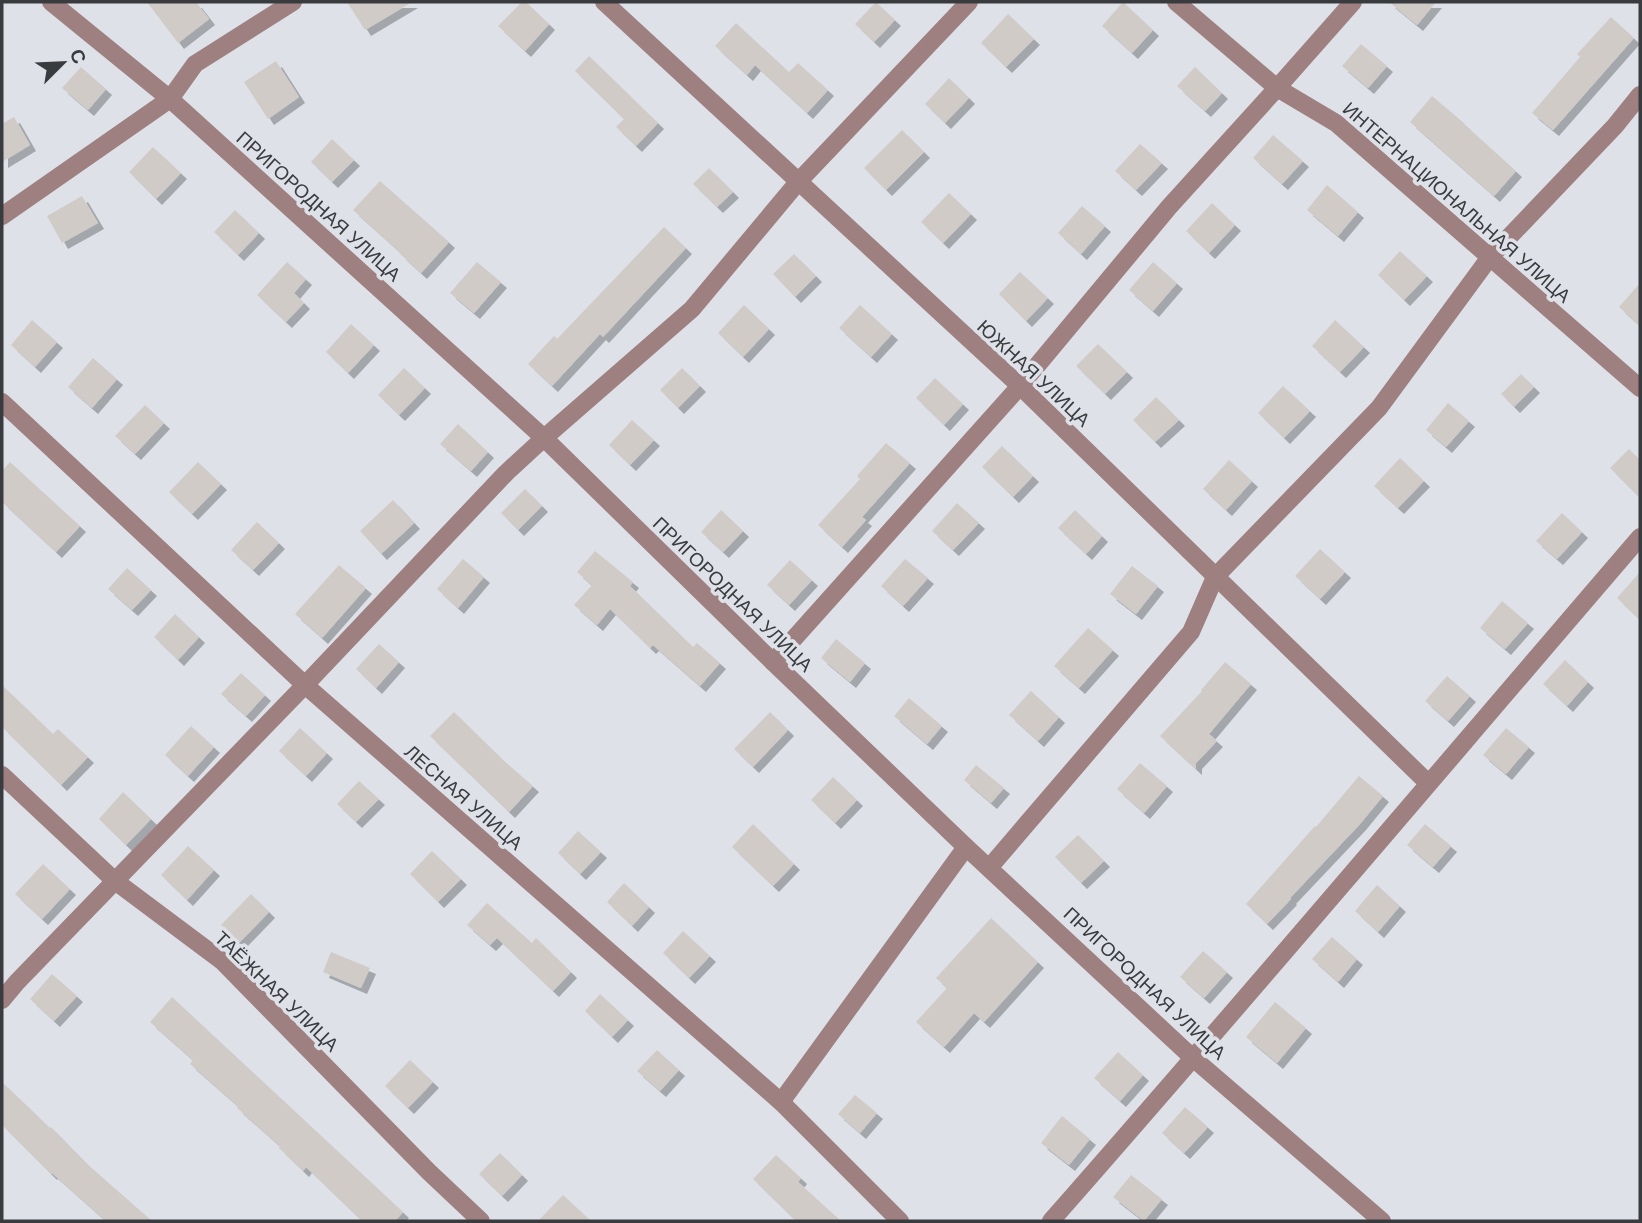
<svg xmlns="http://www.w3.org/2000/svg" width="1642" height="1223" viewBox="0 0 1642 1223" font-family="Arial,sans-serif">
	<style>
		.building { fill: #d0cbc6; filter: url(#shadow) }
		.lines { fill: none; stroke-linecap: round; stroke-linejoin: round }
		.minor { stroke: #9f8081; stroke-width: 18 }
		.labels { text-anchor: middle; stroke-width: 7; stroke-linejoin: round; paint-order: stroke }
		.street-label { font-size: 19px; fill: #3a3b3e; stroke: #dee2e8 }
	</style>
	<defs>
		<filter id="shadow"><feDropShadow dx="6" dy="6" stdDeviation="0" flood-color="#0004"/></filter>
	</defs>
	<rect width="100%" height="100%" fill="#dee2e8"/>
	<g class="building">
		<path d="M147,2H196L209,19L178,43Z"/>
		<path d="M347,2H412L365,30Z"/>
		<path d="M522,2H526L549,24L525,51L498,26Z"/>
		<path d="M876,2L895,20L874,42L855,24Z"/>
		<path d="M1123,2L1153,30L1132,53L1102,26Z"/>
		<path d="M1389,2H1436L1417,25Z"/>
		<path d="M1008,14L1034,39L1006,67L981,43Z"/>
		<path d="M1611,17L1634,38L1553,130L1532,113L1580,57L1577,54Z"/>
		<path d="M736,23L789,72L798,63L828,90L807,113L755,65L747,75L715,46Z"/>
		<path d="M1361,44L1387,66L1368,88L1342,66Z"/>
		<path d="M589,56L658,123L636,146L616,127L624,119L575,71Z"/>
		<path d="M276,61L299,97L268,119L244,82Z"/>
		<path d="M81,67L106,89L88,110L62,88Z"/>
		<path d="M1195,67L1222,93L1205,111L1177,86Z"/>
		<path d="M949,78L969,98L945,123L925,104Z"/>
		<path d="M1432,96L1465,124H1464L1516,171L1494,196L1410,122Z"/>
		<path d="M14,117L30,145L2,162V124Z"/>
		<path d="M902,130L924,152L886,190L864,168Z"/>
		<path d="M1273,135L1303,161L1282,184L1253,158Z"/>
		<path d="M332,139L354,160L332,182L311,162Z"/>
		<path d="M1140,144L1162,163L1136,190L1115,171Z"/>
		<path d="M153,147L181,173L156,199L129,172Z"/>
		<path d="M709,168L733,192L717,207L693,184Z"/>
		<path d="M380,181L449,242L421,273L400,254L401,253L353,210Z"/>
		<path d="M1327,185L1358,212L1338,236L1307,210Z"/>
		<path d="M949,193L971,214L943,243L921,222Z"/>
		<path d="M82,196L98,223L62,243L47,216Z"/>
		<path d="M1212,203L1235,225L1209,253L1186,231Z"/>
		<path d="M1082,206L1105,226L1081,254L1058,233Z"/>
		<path d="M235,210L259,233L238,255L214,232Z"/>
		<path d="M664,227L686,248L603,337L600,334L552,386L528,364L554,336L557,339Z"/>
		<path d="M1400,251L1427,276L1404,300L1378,275Z"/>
		<path d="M794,254L816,276L795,297L773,274Z"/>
		<path d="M287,262L306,279L294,293L304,303L286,322L257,295Z"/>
		<path d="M477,262L501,282L474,313L450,293Z"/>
		<path d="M1153,262L1177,283L1153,311L1129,290Z"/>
		<path d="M1020,272L1048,298L1026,321L999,294Z"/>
		<path d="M1640,283V326L1619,307Z"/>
		<path d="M744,305L769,329L743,357L718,333Z"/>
		<path d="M860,305L892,334L871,357L839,328Z"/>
		<path d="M32,320L57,342L35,367L11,345Z"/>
		<path d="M1335,320L1364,347L1340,372L1312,346Z"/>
		<path d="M351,324L374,345L348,373L326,352Z"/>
		<path d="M1098,344L1127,372L1105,394L1076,366Z"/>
		<path d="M93,358L117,379L92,408L68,387Z"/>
		<path d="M404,368L425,388L399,415L378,395Z"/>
		<path d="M682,368L700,386L678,408L660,390Z"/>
		<path d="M1521,374L1534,387L1514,407L1501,394Z"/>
		<path d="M935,378L963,404L944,425L916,398Z"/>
		<path d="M1283,386L1310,411L1284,438L1258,413Z"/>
		<path d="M1156,397L1179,420L1155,442L1133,420Z"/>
		<path d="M1448,403L1469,421L1446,447L1426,430Z"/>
		<path d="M145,405L164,423L135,454L115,436Z"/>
		<path d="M632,420L654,440L630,465L609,445Z"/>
		<path d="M458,424L488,452L471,471L440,444Z"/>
		<path d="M886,443L910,463L862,517L866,520L842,547L818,525L860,479L857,476Z"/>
		<path d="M1002,446L1033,476L1013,497L982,467Z"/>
		<path d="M1629,449L1640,460V498L1610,468Z"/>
		<path d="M1400,458L1424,481L1398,508L1374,486Z"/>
		<path d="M1229,460L1252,481L1226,510L1203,489Z"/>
		<path d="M10,462L80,526L56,552L2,502V471Z"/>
		<path d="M198,462L221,484L192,514L169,492Z"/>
		<path d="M525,489L542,506L518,530L501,513Z"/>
		<path d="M393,500L414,523L381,554L360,531Z"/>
		<path d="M957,503L979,523L953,550L932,531Z"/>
		<path d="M721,510L743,531L723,552L701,532Z"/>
		<path d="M1075,510L1102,536L1086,554L1058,528Z"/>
		<path d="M1562,513L1582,532L1557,559L1536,541Z"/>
		<path d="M257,522L279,543L253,570L231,550Z"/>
		<path d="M1320,549L1345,572L1320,599L1295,576Z"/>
		<path d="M595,551L633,582L630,586L693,647L697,643L720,663L700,686L653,645L650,648L610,609L597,625L574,605L592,585L577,572Z"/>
		<path d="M463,559L484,577L458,608L437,589Z"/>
		<path d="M905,559L928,578L903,606L881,586Z"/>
		<path d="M790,560L812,580L789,605L767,585Z"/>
		<path d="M339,565L366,588L322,638L295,614Z"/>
		<path d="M1132,566L1158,586L1136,614L1110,594Z"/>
		<path d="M127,568L151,590L132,610L108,589Z"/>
		<path d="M1640,572V620L1617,598Z"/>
		<path d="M1502,601L1528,623L1505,649L1480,628Z"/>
		<path d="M175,614L199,637L178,660L154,637Z"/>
		<path d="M1088,628L1113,650L1079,688L1054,666Z"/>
		<path d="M836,639L865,663L850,682L821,658Z"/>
		<path d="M379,644L399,662L376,688L356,669Z"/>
		<path d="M1565,660L1588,682L1567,706L1543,684Z"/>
		<path d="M1225,662L1251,684L1209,734L1217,741L1196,763V769L1160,736L1202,691L1201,690Z"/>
		<path d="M241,673L265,695L246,716L221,694Z"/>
		<path d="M1447,676L1470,696L1448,721L1425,701Z"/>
		<path d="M2,685L53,734L58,729L88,757L61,785L2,727Z"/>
		<path d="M1031,691L1059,717L1038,741L1009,715Z"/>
		<path d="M909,698L942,726L927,744L894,716Z"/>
		<path d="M454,712L504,761L533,786L509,812L430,736Z"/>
		<path d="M770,712L788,730L753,767L734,749Z"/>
		<path d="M191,726L214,747L188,776L165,755Z"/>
		<path d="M300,728L327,753L306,776L279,751Z"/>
		<path d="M1506,728L1529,747L1506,774L1483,755Z"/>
		<path d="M1140,763L1167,786L1144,813L1117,789Z"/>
		<path d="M976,765L1004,788L991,803L964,780Z"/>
		<path d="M1359,776L1383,796L1360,824L1290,898L1291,899L1267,924L1246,904L1315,826L1316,827Z"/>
		<path d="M833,777L857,800L835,823L811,800Z"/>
		<path d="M359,781L379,799L356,822L337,804Z"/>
		<path d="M123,792L151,819L126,845L99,819Z"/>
		<path d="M753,824L794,864L773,886L732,847Z"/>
		<path d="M1425,824L1451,846L1433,867L1407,845Z"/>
		<path d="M578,831L601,852L580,874L558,853Z"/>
		<path d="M1078,835L1104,861L1081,883L1055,857Z"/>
		<path d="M188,846L214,870L187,900L161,875Z"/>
		<path d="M432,851L461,879L438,902L410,874Z"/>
		<path d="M43,864L70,889L42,919L15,894Z"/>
		<path d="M624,883L649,907L632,926L607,902Z"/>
		<path d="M1377,885L1400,906L1378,932L1355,911Z"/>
		<path d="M251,894L269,912L239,943L221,925Z"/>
		<path d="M487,903L532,943L536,938L571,972L553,991L497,938L490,945L467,925Z"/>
		<path d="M991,918L1038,962L984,1022L974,1013L944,1047L916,1022L947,988L936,978Z"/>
		<path d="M683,931L710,956L689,978L663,953Z"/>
		<path d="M1332,937L1357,959L1338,982L1312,959Z"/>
		<path d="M1203,951L1227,972L1204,998L1180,977Z"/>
		<path d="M331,952L370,968L361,988L323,972Z"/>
		<path d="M52,974L77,996L54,1021L30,999Z"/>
		<path d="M600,994L628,1020L612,1037L585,1011Z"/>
		<path d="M172,997L403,1212L395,1221H362L306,1167L303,1171L279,1148L280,1146L237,1108L238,1106L190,1064L193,1060L150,1022Z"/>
		<path d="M1275,1002L1306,1028L1277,1063L1246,1037Z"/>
		<path d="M657,1050L679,1070L660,1091L637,1071Z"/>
		<path d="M1118,1052L1143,1075L1120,1101L1094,1078Z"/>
		<path d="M410,1060L433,1082L408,1108L385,1086Z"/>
		<path d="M2,1082L50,1128L51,1127L86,1163L152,1221H106L52,1173L51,1174L2,1125Z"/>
		<path d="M855,1095L877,1113L860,1133L838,1114Z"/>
		<path d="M1185,1107L1208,1127L1184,1153L1162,1133Z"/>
		<path d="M1062,1116L1090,1139L1069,1165L1041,1143Z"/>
		<path d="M500,1153L522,1175L502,1196L479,1174Z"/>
		<path d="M776,1155L801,1178L798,1182L841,1221H796L753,1179Z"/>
		<path d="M1131,1175L1162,1199L1144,1221L1113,1197Z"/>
		<path d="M563,1195L591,1221H538Z"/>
	</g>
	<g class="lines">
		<g class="minor">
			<path d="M51,2L170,99L544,438L773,662L966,847L1194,1059L1382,1221"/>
			<path d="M604,2L1020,386L1428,783"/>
			<path d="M1176,2L1277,88L1336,123L1640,388"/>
			<path d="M2,216L170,99L195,64L293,2"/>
			<path d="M2,402L305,685L781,1102L900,1221"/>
			<path d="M773,662L1020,386L1169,207L1277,88L1353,2"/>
			<path d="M2,775L115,881L222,961L429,1172L481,1221"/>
			<path d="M989,868L1191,632L1215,577L1379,408L1490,257L1615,126L1640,95"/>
			<path d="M2,1000L17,982L305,685L506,473L544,438L692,309L798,182L969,2"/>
			<path d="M781,1102L966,847"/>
			<path d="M1051,1221C1250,995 1444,765 1640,537"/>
		</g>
	</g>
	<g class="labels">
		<g class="street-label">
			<text transform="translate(1457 202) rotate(41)" y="7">ИНТЕРНАЦИОНАЛЬНАЯ УЛИЦА</text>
			<text transform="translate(319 206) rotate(42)" y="7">ПРИГОРОДНАЯ УЛИЦА</text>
			<text transform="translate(1034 373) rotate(43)" y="7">ЮЖНАЯ УЛИЦА</text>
			<text transform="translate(733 594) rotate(44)" y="7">ПРИГОРОДНАЯ УЛИЦА</text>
			<text transform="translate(464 797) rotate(41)" y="7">ЛЕСНАЯ УЛИЦА</text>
			<text transform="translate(1145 983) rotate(43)" y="7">ПРИГОРОДНАЯ УЛИЦА</text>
			<text transform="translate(277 991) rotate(44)" y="7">ТАЁЖНАЯ УЛИЦА</text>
		</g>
	</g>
	<rect width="1642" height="1223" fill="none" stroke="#3a3b3e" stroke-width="7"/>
	<g transform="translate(63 63) rotate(66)" stroke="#dee2e8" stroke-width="5" paint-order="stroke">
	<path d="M0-5L12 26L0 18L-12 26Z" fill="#3a3b3e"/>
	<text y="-10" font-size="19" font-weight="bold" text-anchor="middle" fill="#3a3b3e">С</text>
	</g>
</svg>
